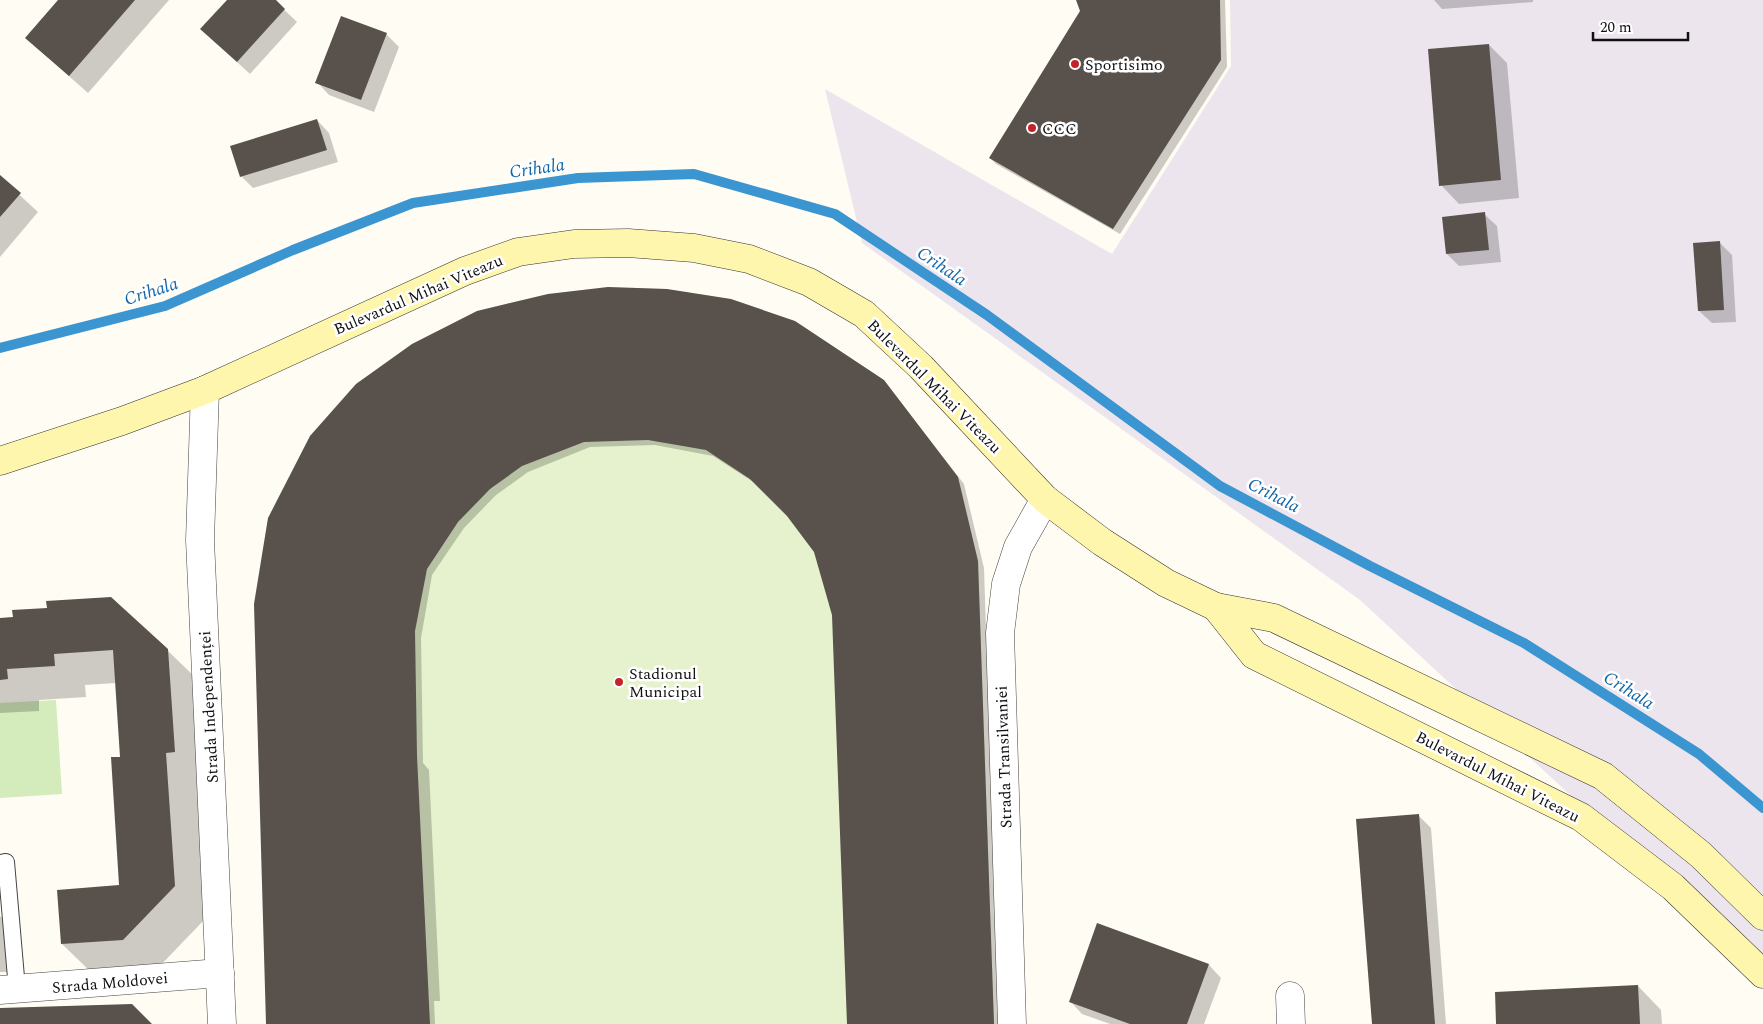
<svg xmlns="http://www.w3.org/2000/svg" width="1763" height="1024" viewBox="0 0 1763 1024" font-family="Spectral,serif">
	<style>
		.industrial { fill: #ede5ee }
		.park { fill: #d4ebbb }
		.pitch { fill: #e5f2cd }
		.shadow { fill: #0003 }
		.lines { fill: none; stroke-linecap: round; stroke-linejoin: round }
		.stream { stroke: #3b95d1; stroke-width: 10 }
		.building { fill: #59514c }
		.service-casing { stroke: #434343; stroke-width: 18 }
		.minor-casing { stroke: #434343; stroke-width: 29 }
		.tertiary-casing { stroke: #434343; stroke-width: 29 }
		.secondary-casing { stroke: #323232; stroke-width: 29 }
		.service { stroke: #fff; stroke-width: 16 }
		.minor { stroke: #fff; stroke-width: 28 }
		.tertiary { stroke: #fff; stroke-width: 28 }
		.secondary { stroke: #fff6ae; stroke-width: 28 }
		.poi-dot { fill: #c5232a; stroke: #fff; stroke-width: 2 }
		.labels { text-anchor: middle; stroke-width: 5; stroke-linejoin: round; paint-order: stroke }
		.poi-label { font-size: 16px; fill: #101010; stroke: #fff; text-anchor: start }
		.street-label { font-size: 16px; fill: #101010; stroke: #fff }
		.water-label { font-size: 18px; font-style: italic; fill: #1466a7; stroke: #fff }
	</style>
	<rect width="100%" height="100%" fill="#fffdf3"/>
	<path class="industrial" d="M1230,0H1763V974L1360,600L862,243L825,89L1112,254L1231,66Z"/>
	<path class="park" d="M56,700L62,794L0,798V703Z"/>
	<path class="pitch" d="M608,287L667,289L731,299L795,321L884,380L958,477L978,561L994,1024H267L254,604L268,518L310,436L356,384L412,344L477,311L548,294Z"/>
	<g class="shadow">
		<path d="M59,0H169L88,93L26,38Z"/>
		<path d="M229,0H274L297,22L250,74L214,41Z"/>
		<path d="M1078,0H1225L1227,67L1120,234L996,164L990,158L1081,11Z"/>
		<path d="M1434,0H1533V2L1442,9Z"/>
		<path d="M386,34L399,47L374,112L329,95L317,82Z"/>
		<path d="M1489,45L1507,63L1519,198L1459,204L1441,185Z"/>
		<path d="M317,120L329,133L338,162L253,188L241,176Z"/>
		<path d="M0,177L38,212L0,257Z"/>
		<path d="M1484,214L1497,226L1501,262L1459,266L1447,254Z"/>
		<path d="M1719,242L1732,255L1736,322L1712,323L1699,311Z"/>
		<path d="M884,381L964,484L984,568L999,1024H848L834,615L815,551L788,515L758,485L713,456L655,445L590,447L528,472L496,495L464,528L432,575L421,638L423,763L429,770L440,1001H434L435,1024H268L311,436Z"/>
		<path d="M0,619L167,650L200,682L206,784H197L206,918L155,971L94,975L62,944L121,887V758L116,683L85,685L86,697L39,700V711L0,713Z"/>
		<path d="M1418,815L1431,828L1446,1024H1373Z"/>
		<path d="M0,916L7,923L10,972H0Z"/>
		<path d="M1098,925L1209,965L1221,978L1204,1024H1110L1082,1014L1070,1001Z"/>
		<path d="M1638,986L1661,1010L1662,1024H1497Z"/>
	</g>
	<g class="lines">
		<path class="stream" d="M0,348L165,306L293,250L413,203L578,178L694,174L835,214L987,315L1220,486L1370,566L1524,643L1699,754L1763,808"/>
	</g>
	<g class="building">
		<path d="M58,0H135L69,76L25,38Z"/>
		<path d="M227,0H276L285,9L237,62L200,29Z"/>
		<path d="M1076,0H1220L1221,60L1113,229L989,158L1080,11Z"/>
		<path d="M341,16L387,33L361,100L315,83Z"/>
		<path d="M1489,44L1501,180L1439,186L1428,49Z"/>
		<path d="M317,119L327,150L240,177L230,146Z"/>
		<path d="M0,175L21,193L0,217Z"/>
		<path d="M1485,212L1489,250L1446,254L1442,217Z"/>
		<path d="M1720,241L1724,310L1698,311L1693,243Z"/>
		<path d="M608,287L667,289L731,299L795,321L884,380L958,477L978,561L994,1024H847L832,615L814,552L787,516L750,479L706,450L648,440L584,442L522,466L490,489L458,522L427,569L415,631L417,756L430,1024H266L254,604L268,518L310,436L356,384L412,344L477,311L548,294Z"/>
		<path d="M111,597L168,649L175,752L166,753L175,886L123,940L61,944L57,890L119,885L111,757H120L113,650L54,654L55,666L7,669L8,679L0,680V618L13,617L12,610L47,608L46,601Z"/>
		<path d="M1419,814L1435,1024H1372L1356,819Z"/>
		<path d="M1097,923L1209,964L1187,1024H1130L1069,1002Z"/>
		<path d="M1638,985L1640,1024H1496L1495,992Z"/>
		<path d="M132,1004L152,1024H0V1008Z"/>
	</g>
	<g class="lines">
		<g class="service-casing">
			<path id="service" d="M0,863L6,862L17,989"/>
		</g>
		<g class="minor-casing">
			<g id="minor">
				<path d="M0,990L220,973"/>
				<path d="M1290,996L1291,1024"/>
				<path d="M1012,1024L1000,633L1006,584L1018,547L1045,499"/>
			</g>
		</g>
		<g class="tertiary-casing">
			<path id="tertiary" d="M205,390L200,540L222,1024"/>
		</g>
		<g class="secondary-casing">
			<g id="secondary">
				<path d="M0,461L122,421L205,390L465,271L518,252L574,244L628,243L694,248L749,259L809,282L864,314L921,367L1045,499L1102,542L1166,583L1216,607L1274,618L1603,776L1701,855L1763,916"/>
				<path d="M1216,607L1254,655L1581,817L1673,887L1763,974"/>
			</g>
		</g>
		<use href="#service" class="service"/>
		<use href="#minor" class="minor"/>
		<use href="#tertiary" class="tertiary"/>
		<use href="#secondary" class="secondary"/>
	</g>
	<g class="poi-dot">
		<circle cx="1075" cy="64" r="5"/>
		<circle cx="1032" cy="128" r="5"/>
		<circle cx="619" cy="682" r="5"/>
	</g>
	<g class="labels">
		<g class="poi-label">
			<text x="1085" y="70">Sportisimo</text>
			<text x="1042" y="134">CCC</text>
			<text x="629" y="679">Stadionul<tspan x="629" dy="18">Municipal</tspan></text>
		</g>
		<g class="street-label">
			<text transform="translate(418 294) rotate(-23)" y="6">Bulevardul Mihai Viteazu</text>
			<text transform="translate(935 386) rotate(45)" y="6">Bulevardul Mihai Viteazu</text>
			<text transform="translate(208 707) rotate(-93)" y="6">Strada Independenței</text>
			<text transform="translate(1003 757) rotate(-92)" y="6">Strada Transilvaniei</text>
			<text transform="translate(1498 776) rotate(27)" y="6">Bulevardul Mihai Viteazu</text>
			<text transform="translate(110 982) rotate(-5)" y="6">Strada Moldovei</text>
		</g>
		<g class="water-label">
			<text transform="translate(537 168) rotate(-8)" y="6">Crihala</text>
			<text transform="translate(942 266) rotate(34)" y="6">Crihala</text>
			<text transform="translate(151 291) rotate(-18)" y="6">Crihala</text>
			<text transform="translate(1274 495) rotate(27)" y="6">Crihala</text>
			<text transform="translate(1629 690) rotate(32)" y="6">Crihala</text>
		</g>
	</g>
	<path d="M1593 32v8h95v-8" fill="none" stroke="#101010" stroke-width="2.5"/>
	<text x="1600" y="32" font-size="15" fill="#101010" stroke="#ffffff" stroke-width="4" paint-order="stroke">20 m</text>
</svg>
